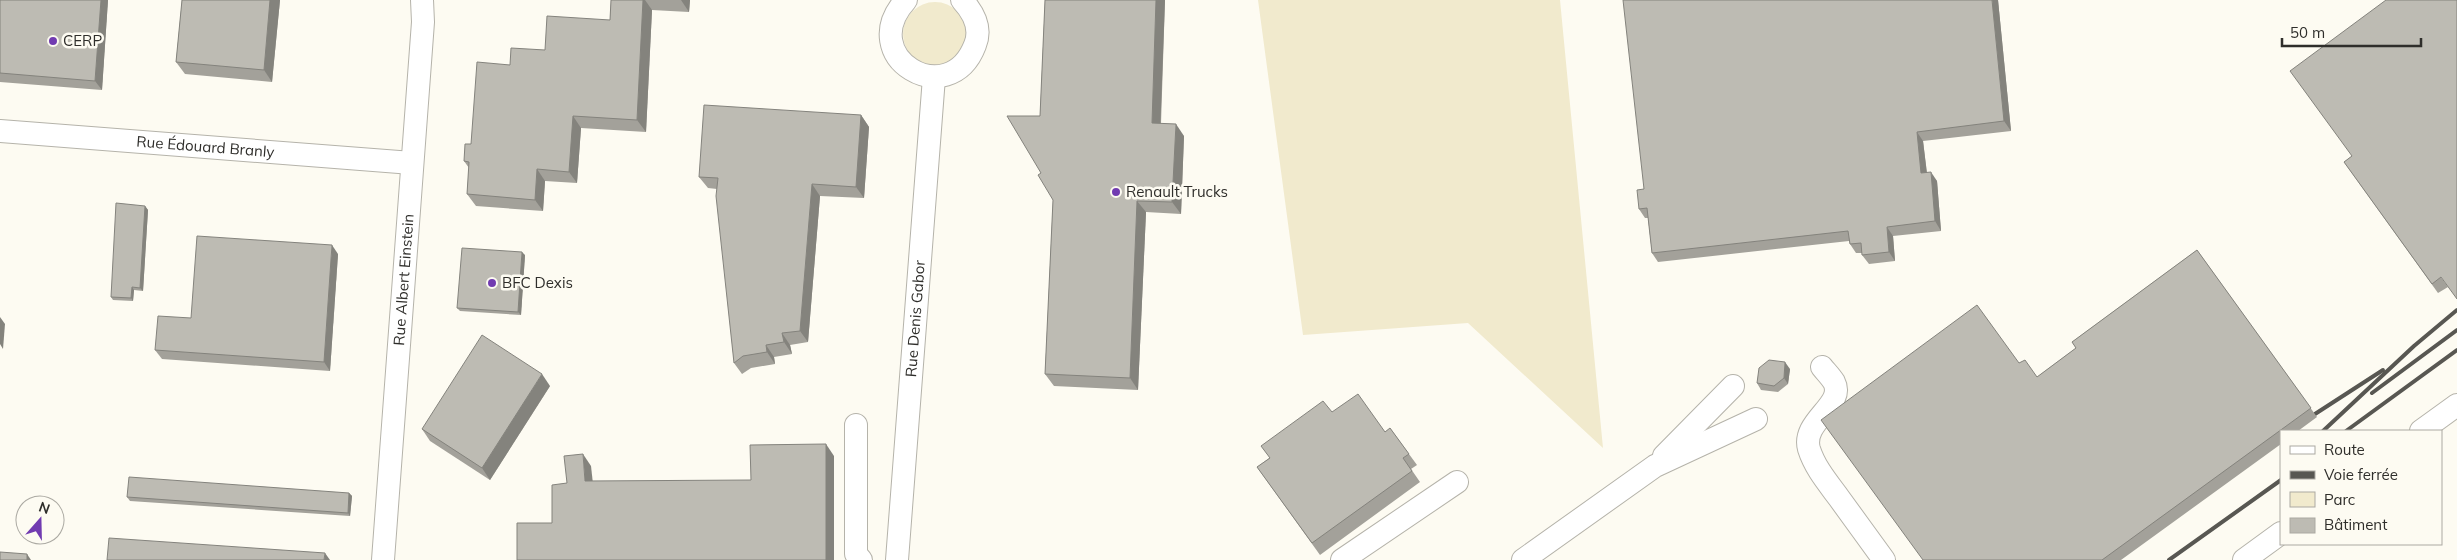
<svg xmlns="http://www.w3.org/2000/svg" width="2457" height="560" viewBox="0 0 2457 560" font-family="Mulish,sans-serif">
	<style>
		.green { fill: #f1eacd }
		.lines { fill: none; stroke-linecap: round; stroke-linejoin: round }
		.minor-casing { stroke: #b5b3aa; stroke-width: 24 }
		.minor { stroke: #fff; stroke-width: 22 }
		.rail { stroke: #585752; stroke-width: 4 }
		.wall { fill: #a3a19a }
		.shaded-wall { fill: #84837d }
		.building { fill: #bdbbb3; stroke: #84837d }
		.poi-dot { fill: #713bb1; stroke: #fdfbf2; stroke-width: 2 }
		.labels { text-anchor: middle; stroke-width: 5; stroke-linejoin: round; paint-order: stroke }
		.poi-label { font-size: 15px; fill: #2f2e2b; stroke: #fdfbf2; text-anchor: start }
		.street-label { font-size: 15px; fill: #2f2e2b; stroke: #fdfbf2 }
	</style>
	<rect width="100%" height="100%" fill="#fdfbf2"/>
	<g class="green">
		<path d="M1258,0H1560L1603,448L1468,323L1303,335Z"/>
		<circle cx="935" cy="34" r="32"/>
	</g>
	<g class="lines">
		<g class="minor-casing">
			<g id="minor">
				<path d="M906,0C854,57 949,113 975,45C982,28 973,12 962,0"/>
				<path id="s1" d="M0,131L412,163"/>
				<path d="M1822,367C1826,372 1831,377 1834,382C1846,405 1801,421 1809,449C1815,468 1828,483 1839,498C1854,519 1869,539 1884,560"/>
				<path d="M856,425V554L861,560"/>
				<path d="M2421,431L2457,405"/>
				<path d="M1664,456L1733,386"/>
				<path id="s2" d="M383,560L423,22L422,0"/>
				<path id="s3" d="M897,560L934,77"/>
				<path d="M1342,560L1457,482"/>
				<path d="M1523,560L1655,466L1756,419"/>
				<path d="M2244,560L2281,533"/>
			</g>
		</g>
		<use href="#minor" class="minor"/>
		<g class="rail">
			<path d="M2372,393L2457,330"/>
			<path d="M2315,414L2383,370"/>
			<path d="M2323,431L2414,346L2457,310"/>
			<path d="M2346,431L2457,350"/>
			<path d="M2169,560L2281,480"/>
		</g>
	</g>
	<g class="wall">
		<path d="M0,0H108L102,90L0,82Z"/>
		<path d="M182,0H280L272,82L185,74L176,62Z"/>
		<path d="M611,0H690L689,12L652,10L646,132L581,128L577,183L545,181L543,211L476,206L467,194L469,168L464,161L471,144L510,65L545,50L610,20Z"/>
		<path d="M1045,0H1165L1161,124L1184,136L1181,214L1146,212L1138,390L1054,386L1045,374L1053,200L1041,173L1040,116Z"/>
		<path d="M1998,0L2011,131L1923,141L1927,173L1937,181L1941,231L1893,236L1895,261L1869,264L1862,255V253H1856L1850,244L1849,241L1658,262L1652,253L1648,218H1645L1639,209L1644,189Z"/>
		<path d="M861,115L869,127L864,198L820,196L808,342L790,345L792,354L774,357L775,364L751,368L742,374L734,363L717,189L708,188L699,177Z"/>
		<path d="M2352,156L2448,287L2438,293L2344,162Z"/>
		<path d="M145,206L148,210L143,291L134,290L133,301L113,300L111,297Z"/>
		<path d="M2197,250L2317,417L2298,431H2281V444L2121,560H1923L2019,363L2037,377L2076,348L2072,342Z"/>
		<path d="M338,254L330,371L162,359L155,350L191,318Z"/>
		<path d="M525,255L521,315L460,311L457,308Z"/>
		<path d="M1790,369L1788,384L1778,392L1761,390L1757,383Z"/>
		<path d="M550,386L490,480L430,441L422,429Z"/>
		<path d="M1332,412L1385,432L1390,428L1417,465L1411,469L1420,482L1320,555L1257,467Z"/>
		<path d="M349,493L352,496L350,516L130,501L127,497Z"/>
	</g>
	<g class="shaded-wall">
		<path d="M101,0H108L102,90L95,81Z"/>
		<path d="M270,0H280L272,82L264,70Z"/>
		<path d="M643,0H645L652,10L646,132L637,120Z"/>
		<path d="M681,0H690L689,12Z"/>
		<path d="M1156,0H1165L1160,135L1152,123Z"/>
		<path d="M1992,0H1998L2011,131L2004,121Z"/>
		<path d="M861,115L869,127L864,198L856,187Z"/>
		<path d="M573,116L581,128L577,183L569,172Z"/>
		<path d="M1176,124L1184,136L1181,214L1172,202Z"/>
		<path d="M1917,132L1923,141L1928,183L1921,173Z"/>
		<path d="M537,169L545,181L543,211L535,200Z"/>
		<path d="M1931,172L1937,181L1941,231L1935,221Z"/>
		<path d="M812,184L820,196L808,342L800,331Z"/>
		<path d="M1137,201L1146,212L1138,390L1130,378Z"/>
		<path d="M145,206L148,210L143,291L140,288Z"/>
		<path d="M1887,227L1893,236L1895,261L1889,252Z"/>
		<path d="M332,245L338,254L330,371L324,362Z"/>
		<path d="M522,252L525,255L521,315L518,312Z"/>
		<path d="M132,287L134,290L133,301L131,298Z"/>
		<path d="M0,317L5,324L3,349L0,344Z"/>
		<path d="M782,333L790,345L792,354L784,342Z"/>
		<path d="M766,345L774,357L775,364L767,352Z"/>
		<path d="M1785,362L1790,369L1788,384L1784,378Z"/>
		<path d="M542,374L550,386L490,480L482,468Z"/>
		<path d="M826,444L834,456V560H826Z"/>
		<path d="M583,454L591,466L594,493L585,481Z"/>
		<path d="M349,493L352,496L350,516L348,513Z"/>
		<path d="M325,553L330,560H324Z"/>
		<path d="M27,554L31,560H27Z"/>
	</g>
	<g class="building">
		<path d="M0,0H101L95,81L0,73Z"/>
		<path d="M182,0H270L264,70L176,62Z"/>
		<path d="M611,0H643L637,120L573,116L569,172L537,169L535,200L467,194L469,162L464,161L465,144H471L477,62L510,65L511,48L545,50L547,16L610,20Z"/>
		<path d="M1045,0H1156L1152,123L1176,124L1172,202L1137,201L1130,378L1045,374L1053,200L1038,175L1041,173L1007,116H1040Z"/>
		<path d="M1623,0H1992L2004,121L1917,132L1921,173L1931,172L1935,221L1887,227L1889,252L1862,255L1861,243L1850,244L1848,231L1652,253L1647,208L1639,209L1637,190L1644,189Z"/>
		<path d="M2386,0H2457V299L2441,277L2432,284L2344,162L2352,156L2290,71Z"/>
		<path d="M704,105L861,115L856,187L812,184L800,331L782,333L784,342L766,345L767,352L743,356L734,363L716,196L718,178L699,177Z"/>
		<path d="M116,203L145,206L140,288L132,287L131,298L111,297Z"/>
		<path d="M197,236L332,245L324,362L155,350L158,316L191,318Z"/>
		<path d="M462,248L522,252L518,312L457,308Z"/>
		<path d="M2197,250L2311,408L2102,560H1923L1821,420L1977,305L2019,363L2025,360L2037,377L2076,348L2072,342Z"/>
		<path d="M482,335L542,374L482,468L422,429Z"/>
		<path d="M1769,360L1785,362L1784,378L1774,386L1757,383L1759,368Z"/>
		<path d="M1358,394L1385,432L1390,428L1409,454L1403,458L1412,471L1312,543L1257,467L1270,458L1261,446L1323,401L1332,412Z"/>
		<path d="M826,444V560H517V523H552V485L567,483L564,456L583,454L585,481L751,480L750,445Z"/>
		<path d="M129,477L349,493L348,513L127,497Z"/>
		<path d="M109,538L325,553L324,560H107Z"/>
		<path d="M0,552L27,554V560H0Z"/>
	</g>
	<g class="poi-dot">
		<circle cx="53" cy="41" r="5"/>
		<circle cx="1116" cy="192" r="5"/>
		<circle cx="492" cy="283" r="5"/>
	</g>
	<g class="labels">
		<g class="poi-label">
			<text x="63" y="46">CERP</text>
			<text x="1126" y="197">Renault Trucks</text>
			<text x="502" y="288">BFC Dexis</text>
		</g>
		<g class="street-label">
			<text dy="5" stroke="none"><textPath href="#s1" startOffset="206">Rue Édouard Branly</textPath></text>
			<text dy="5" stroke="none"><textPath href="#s2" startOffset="281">Rue Albert Einstein</textPath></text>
			<text dy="5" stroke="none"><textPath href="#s3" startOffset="242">Rue Denis Gabor</textPath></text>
		</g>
	</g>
	<rect x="2280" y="430" width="162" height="115" fill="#fdfbf2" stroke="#aba9a2"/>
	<rect x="2290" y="446" width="25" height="8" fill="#ffffff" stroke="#aba9a2"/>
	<text x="2324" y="455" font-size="15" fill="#2f2e2b">Route</text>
	<rect x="2290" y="471" width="25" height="8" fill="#585752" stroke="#aba9a2"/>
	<text x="2324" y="480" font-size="15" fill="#2f2e2b">Voie ferrée</text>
	<rect x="2290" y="492" width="25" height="15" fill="#f1eacd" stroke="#aba9a2"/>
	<text x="2324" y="505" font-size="15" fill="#2f2e2b">Parc</text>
	<rect x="2290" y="518" width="25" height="15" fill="#bdbbb3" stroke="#aba9a2"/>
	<text x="2324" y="530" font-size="15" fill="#2f2e2b">Bâtiment</text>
	<g transform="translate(40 520) rotate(20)"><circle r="24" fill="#fdfbf2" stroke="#aba9a2"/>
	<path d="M0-4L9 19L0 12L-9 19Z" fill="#713bb1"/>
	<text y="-8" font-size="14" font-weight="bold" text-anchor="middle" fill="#2f2e2b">N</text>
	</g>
	<path d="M2282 38v8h139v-8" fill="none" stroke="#2f2e2b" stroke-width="2.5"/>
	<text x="2290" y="38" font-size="15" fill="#2f2e2b" stroke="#fdfbf2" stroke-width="4" paint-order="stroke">50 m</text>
</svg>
